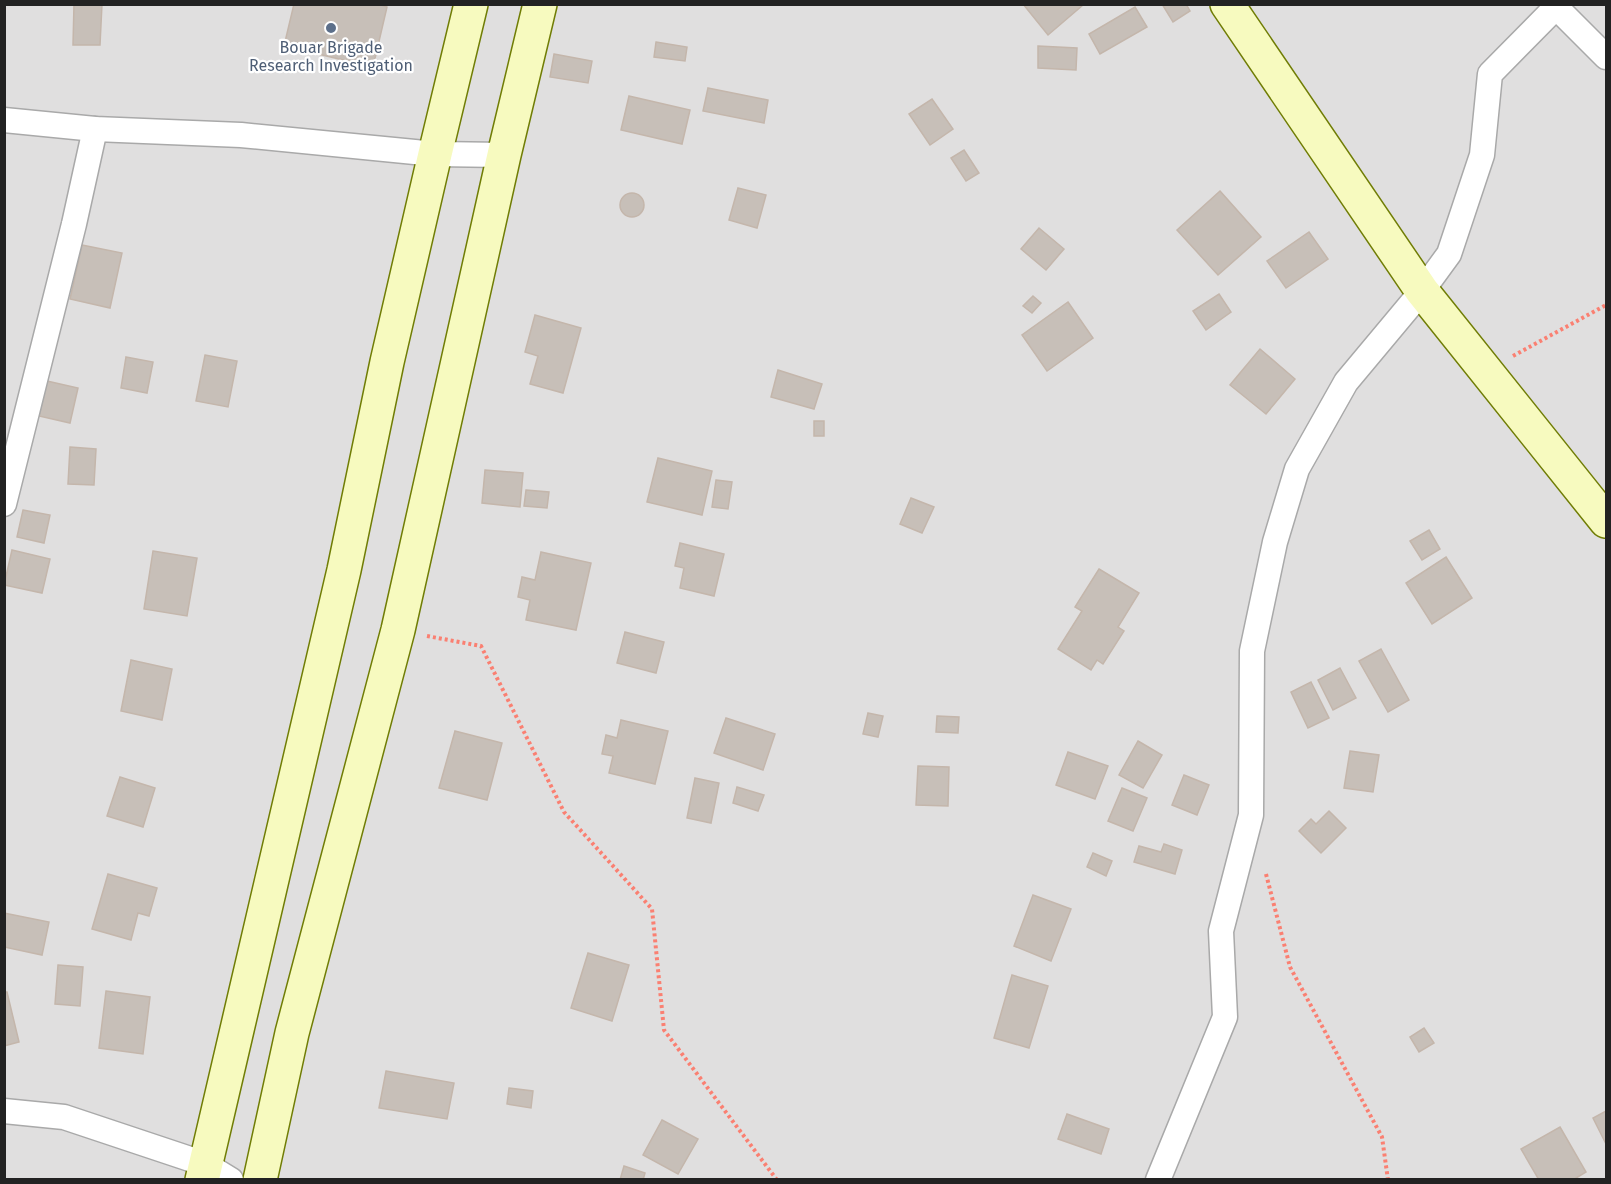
<svg xmlns="http://www.w3.org/2000/svg" width="1611" height="1184" viewBox="0 0 1611 1184" font-family="'Fira Sans',sans-serif">
	<style>
		.residential { fill: #e0dfdf }
		.building { fill: #c7bfb8; stroke: #c4b6ab; stroke-width: 1.5 }
		.lines { fill: none; stroke-linecap: round; stroke-linejoin: round }
		.street-casing { stroke: #a9a9a9; stroke-width: 27 }
		.secondary-casing { stroke: #707d05; stroke-width: 36 }
		.path { stroke: #fa8072; stroke-width: 4; stroke-dasharray: 3 3; stroke-linecap: butt }
		.street { stroke: #fff; stroke-width: 24 }
		.secondary { stroke: #f7fabf; stroke-width: 33 }
		.service-dot { fill: #5c6f8a; stroke: #fff; stroke-width: 2 }
		.labels { text-anchor: middle; stroke-width: 4.5; stroke-linejoin: round; paint-order: stroke }
		.service-label { font-size: 16px; fill: #4e5e75; stroke: #fff }
	</style>
	<rect width="100%" height="100%" fill="#f2efe9"/>
	<rect class="residential" x="5" y="5" width="1601" height="1174"/>
	<g class="building">
		<path d="M74,4H102L100,45H73Z"/>
		<path d="M294,4H378L387,7L373,67L284,46Z"/>
		<path d="M1023,4H1082L1083,5L1048,35Z"/>
		<path d="M1162,4H1186L1190,11L1173,22Z"/>
		<path d="M1135,7L1147,27L1100,54L1089,34Z"/>
		<path d="M656,42L687,47L685,61L654,57Z"/>
		<path d="M1038,46L1077,48L1076,70L1038,68Z"/>
		<path d="M554,54L592,61L588,83L550,77Z"/>
		<path d="M708,88L768,100L764,123L703,111Z"/>
		<path d="M629,96L690,110L682,144L621,130Z"/>
		<path d="M932,99L953,129L930,145L909,114Z"/>
		<path d="M964,150L979,173L966,181L951,158Z"/>
		<path d="M738,188L766,195L757,228L729,220Z"/>
		<path d="M1220,191L1261,237L1218,275L1177,230Z"/>
		<circle cx="632" cy="205" r="12"/>
		<path d="M1039,228L1064,249L1046,270L1021,249Z"/>
		<path d="M1309,232L1328,259L1286,288L1267,261Z"/>
		<path d="M82,245L122,253L110,308L70,299Z"/>
		<path d="M1219,294L1231,312L1206,330L1193,311Z"/>
		<path d="M1033,296L1041,303L1032,313L1023,306Z"/>
		<path d="M1068,302L1093,338L1047,371L1022,335Z"/>
		<path d="M535,315L581,328L563,393L530,384L538,356L525,352Z"/>
		<path d="M1260,349L1295,379L1266,414L1230,385Z"/>
		<path d="M205,355L237,361L228,407L196,401Z"/>
		<path d="M126,357L153,362L147,393L121,388Z"/>
		<path d="M778,370L822,384L814,409L771,397Z"/>
		<path d="M47,381L78,388L70,423L39,416Z"/>
		<rect x="814" y="421" width="10" height="15"/>
		<path d="M70,447L96,449L94,485L68,484Z"/>
		<path d="M658,458L712,471L702,515L647,502Z"/>
		<path d="M485,470L523,473L520,507L482,503Z"/>
		<path d="M716,480L732,482L728,509L712,507Z"/>
		<path d="M526,490L549,492L547,508L524,506Z"/>
		<path d="M911,498L934,507L922,533L900,524Z"/>
		<path d="M23,510L50,515L44,543L17,537Z"/>
		<path d="M1429,530L1440,549L1422,560L1410,541Z"/>
		<path d="M680,543L724,554L714,596L680,588L684,568L675,566Z"/>
		<path d="M12,550L50,559L42,593L4,585Z"/>
		<path d="M153,551L197,558L187,616L144,609Z"/>
		<path d="M541,552L591,563L576,630L526,620L530,600L518,597L522,577L535,580Z"/>
		<path d="M1446,557L1472,598L1432,624L1406,583Z"/>
		<path d="M1099,569L1139,593L1118,627L1124,631L1103,664L1097,660L1091,670L1058,649L1082,611L1075,607Z"/>
		<path d="M625,632L664,642L656,673L617,663Z"/>
		<path d="M1381,649L1409,700L1388,712L1359,661Z"/>
		<path d="M131,660L172,669L162,720L121,711Z"/>
		<path d="M1340,668L1356,698L1333,710L1318,680Z"/>
		<path d="M1311,682L1329,718L1308,728L1291,692Z"/>
		<path d="M868,713L883,716L878,737L863,734Z"/>
		<path d="M937,716L959,717L958,733L936,732Z"/>
		<path d="M726,718L775,734L763,770L714,753Z"/>
		<path d="M621,720L668,731L655,784L609,773L613,756L602,754L606,735L617,738Z"/>
		<path d="M455,731L502,743L487,800L439,788Z"/>
		<path d="M1138,741L1162,755L1143,788L1119,775Z"/>
		<path d="M1350,751L1379,755L1373,792L1344,788Z"/>
		<path d="M1068,752L1108,766L1095,799L1056,785Z"/>
		<path d="M918,766L949,767L948,806L916,805Z"/>
		<path d="M1184,775L1209,785L1197,815L1172,805Z"/>
		<path d="M120,777L155,788L143,827L107,816Z"/>
		<path d="M695,778L719,783L711,823L687,818Z"/>
		<path d="M737,787L764,795L758,811L733,803Z"/>
		<path d="M1122,788L1147,798L1133,831L1108,821Z"/>
		<path d="M1329,811L1346,828L1321,853L1299,831L1311,819L1316,824Z"/>
		<path d="M1164,844L1182,850L1175,874L1134,862L1139,846L1161,852Z"/>
		<path d="M1093,853L1112,861L1106,876L1087,867Z"/>
		<path d="M108,874L157,888L149,916L138,913L131,940L92,929Z"/>
		<path d="M1033,895L1071,909L1051,961L1014,946Z"/>
		<path d="M4,913L49,922L42,955L4,947Z"/>
		<path d="M588,953L629,965L612,1021L571,1008Z"/>
		<path d="M58,965L83,967L80,1006L55,1004Z"/>
		<path d="M1012,975L1048,986L1029,1048L994,1038Z"/>
		<path d="M106,991L150,997L143,1054L99,1048Z"/>
		<path d="M4,992H7L19,1042L4,1046Z"/>
		<path d="M1424,1028L1434,1043L1419,1052L1410,1037Z"/>
		<path d="M386,1071L454,1083L447,1119L379,1108Z"/>
		<path d="M509,1088L533,1091L531,1108L507,1104Z"/>
		<path d="M1606,1111V1144L1593,1118Z"/>
		<path d="M1067,1114L1109,1129L1101,1154L1058,1139Z"/>
		<path d="M662,1120L698,1139L678,1174L643,1155Z"/>
		<path d="M1560,1127L1586,1172L1573,1180H1539L1521,1149Z"/>
		<path d="M624,1166L645,1173L643,1180H620Z"/>
	</g>
	<g class="lines">
		<g class="street-casing">
			<g id="street">
				<path d="M1553,4L1606,57"/>
				<path d="M4,120L95,129L241,135L435,154L504,155"/>
				<path d="M4,504L74,224L95,129"/>
				<path d="M4,1111L64,1117L205,1164L231,1180"/>
				<path d="M1158,1180L1225,1017L1221,931L1251,815L1252,651L1275,542L1297,469L1346,382L1422,291L1449,254L1482,155L1490,74L1559,4"/>
			</g>
		</g>
		<g class="secondary-casing">
			<g id="secondary">
				<path d="M1227,4L1422,291L1606,521"/>
				<path d="M202,1180L344,570L387,362L435,154L471,4"/>
				<path d="M260,1180L292,1033L398,630L504,155L540,4"/>
			</g>
		</g>
		<g class="path">
			<path d="M1513,356L1606,305"/>
			<path d="M427,636L481,646L564,812L652,909L664,1030L777,1180"/>
			<path d="M1266,874L1290,967L1382,1137L1388,1180"/>
		</g>
		<use href="#street" class="street"/>
		<use href="#secondary" class="secondary"/>
	</g>
	<circle class="service-dot" cx="331" cy="28" r="6"/>
	<g class="labels">
		<g class="service-label">
			<text x="331" y="53">Bouar Brigade<tspan x="331" dy="18">Research Investigation</tspan></text>
		</g>
	</g>
	<rect width="1611" height="1184" fill="none" stroke="#222222" stroke-width="12"/>
</svg>
